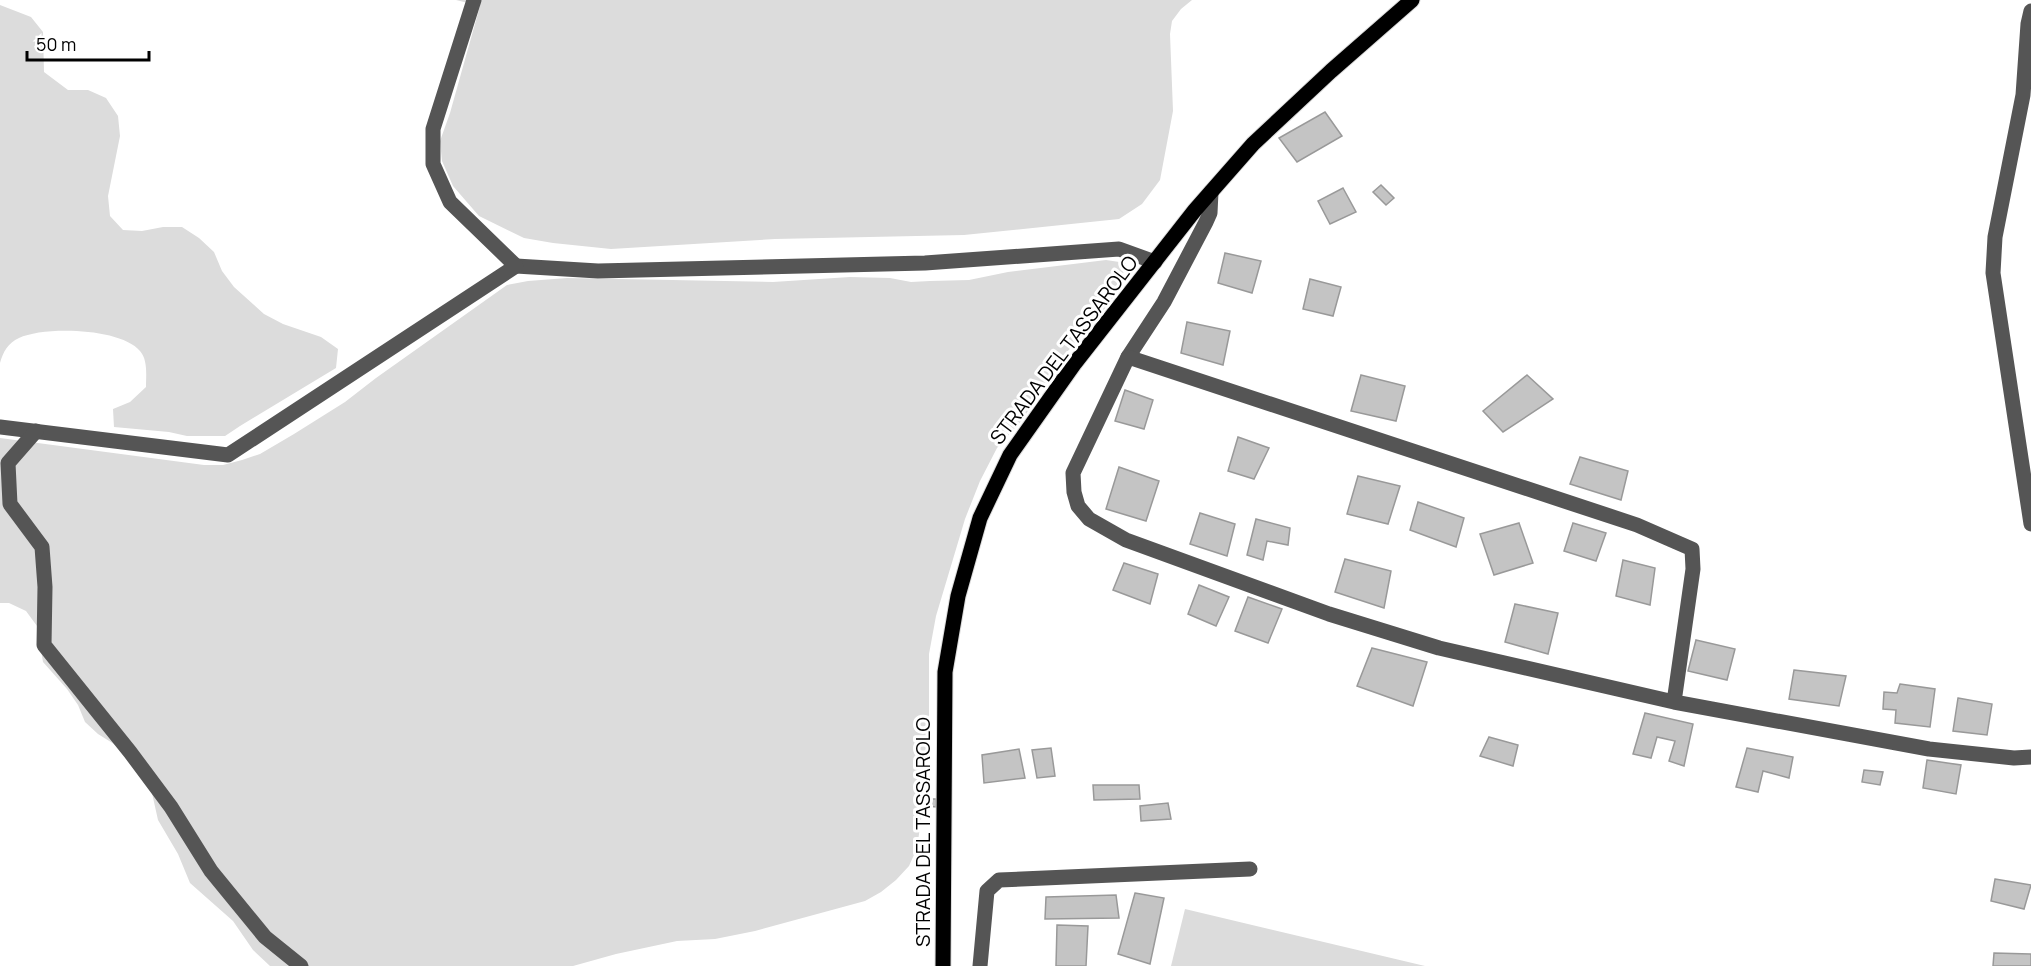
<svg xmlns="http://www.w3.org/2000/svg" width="2031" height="966" viewBox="0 0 2031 966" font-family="Manrope,sans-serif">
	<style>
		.green { fill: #dcdcdc }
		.building { fill: #c4c4c4; stroke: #999; stroke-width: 1.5 }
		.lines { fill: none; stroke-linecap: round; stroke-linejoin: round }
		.major-casing { stroke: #dbdbdb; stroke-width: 17 }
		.minor { stroke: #555; stroke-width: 15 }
		.major { stroke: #000; stroke-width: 15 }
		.labels { text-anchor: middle; stroke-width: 6; stroke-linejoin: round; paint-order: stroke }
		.street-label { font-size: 20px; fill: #000; stroke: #fff }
	</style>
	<rect width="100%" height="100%" fill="#fff"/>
	<g class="green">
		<path d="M456,0H1192L1181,9L1172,21L1170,34L1173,111L1160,180L1142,204L1119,219L964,235L775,239L611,249L553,243L524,238L479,216L453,186L442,161L440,141L450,113L480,6Z"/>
		<path d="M0,5L31,17L43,32L44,72L68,90H88L106,98L118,116L120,136L108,196L110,216L123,230L142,231L163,227H182L199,238L214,252L222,271L234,287L264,314L283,324L321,337L338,349L336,368L240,426L225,436H187L169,432L114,427L113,409L130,402L146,387C146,376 148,360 140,351C121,328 44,326 19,338C8,343 3,352 0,363Z"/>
		<path d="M1106,260L1126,263L1121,281L1112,299L1089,329L1064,355L1022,420L997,448L980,481L965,519L936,616L929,654V714L924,772L925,792L917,848L909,866L896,880L881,892L865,901L755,931L715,939L677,941L616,954L573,966H270L253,950L233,921L190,883L178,854L158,820L150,784L130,754L98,734L85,722L78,705L67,689L43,662L37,626L26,611L9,603H0V438L204,465H223L242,460L260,454L294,434L345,402L376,378L507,285L528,281L567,278L773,282L850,277L890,278L911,282L930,281L969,280L1008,272Z"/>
		<path d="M1185,909L1425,966H1171Z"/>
	</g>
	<g class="building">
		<path d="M1325,112L1342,136L1297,162L1279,138Z"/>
		<path d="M1381,185L1394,198L1386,205L1373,192Z"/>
		<path d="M1343,188L1356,212L1330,224L1318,201Z"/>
		<path d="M1225,253L1261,261L1252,293L1218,283Z"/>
		<path d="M1310,279L1341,287L1333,316L1303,309Z"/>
		<path d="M1187,322L1230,331L1223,365L1181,353Z"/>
		<path d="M1361,375L1405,386L1396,421L1351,411Z"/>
		<path d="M1527,375L1553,399L1503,432L1483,411Z"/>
		<path d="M1125,390L1153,400L1144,429L1115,421Z"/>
		<path d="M1238,437L1269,448L1254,479L1228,471Z"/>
		<path d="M1580,457L1628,471L1621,500L1570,484Z"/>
		<path d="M1119,467L1159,481L1146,521L1106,509Z"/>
		<path d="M1358,476L1400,486L1388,524L1347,514Z"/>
		<path d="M1418,502L1464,518L1456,547L1410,530Z"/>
		<path d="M1200,513L1235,524L1227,556L1190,544Z"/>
		<path d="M1256,519L1290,528L1288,545L1267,541L1263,560L1247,555Z"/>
		<path d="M1519,523L1533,563L1494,575L1480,534Z"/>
		<path d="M1573,523L1606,533L1596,561L1564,551Z"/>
		<path d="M1345,559L1391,571L1384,608L1335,592Z"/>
		<path d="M1623,560L1655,568L1650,605L1616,596Z"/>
		<path d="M1124,563L1158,574L1150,604L1113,590Z"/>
		<path d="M1199,585L1229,597L1216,626L1188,614Z"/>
		<path d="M1248,597L1282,609L1268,643L1235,631Z"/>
		<path d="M1515,604L1558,613L1548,654L1505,642Z"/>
		<path d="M1696,640L1735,649L1727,680L1688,671Z"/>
		<path d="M1372,648L1427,662L1413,706L1357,686Z"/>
		<path d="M1794,670L1846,676L1839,706L1789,699Z"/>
		<path d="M1900,684L1935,689L1930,727L1895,723L1896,710L1883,709L1884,692L1897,693Z"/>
		<path d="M1958,698L1992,704L1987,735L1953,731Z"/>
		<path d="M1645,713L1693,724L1684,766L1669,761L1675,741L1657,737L1651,758L1633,754Z"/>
		<path d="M1489,737L1518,745L1513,766L1480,756Z"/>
		<path d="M1051,748L1055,776L1037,778L1032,750Z"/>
		<path d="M1747,748L1793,757L1789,778L1763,771L1758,792L1736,787Z"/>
		<path d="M1019,749L1025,778L984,783L982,755Z"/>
		<path d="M1927,760L1961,765L1956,794L1923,788Z"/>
		<path d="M1864,770L1883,772L1880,785L1862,782Z"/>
		<path d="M1093,785H1139L1140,799L1094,800Z"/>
		<path d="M928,799H936V807L927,806Z"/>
		<path d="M1168,803L1171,819L1141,821L1140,806Z"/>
		<path d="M1995,879L2031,885L2024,909L1991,901Z"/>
		<path d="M1135,893L1164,898L1150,964L1118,954Z"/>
		<path d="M1116,895L1119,918L1045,919L1046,897Z"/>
		<path d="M1057,925L1088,926L1086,966H1056Z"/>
		<path d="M1994,953L2031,954V966H1993Z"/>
	</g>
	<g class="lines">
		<g class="major-casing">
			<path id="major" d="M943,966L945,672L958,596L980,518L1010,455L1075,363L1195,210L1253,144L1331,71L1412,0"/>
		</g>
		<g class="minor">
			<path d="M2031,11L2028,24L2023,95L1995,237L1993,273L2031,524"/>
			<path d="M516,266L598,271L925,263L1119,249L1155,262"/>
			<path d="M1128,357L1164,302L1206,222L1210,213L1211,192"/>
			<path d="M0,427L228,455L516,266L450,202L433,164V129L474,0"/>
			<path d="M36,431L8,463L10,504L42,547L45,587L44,645L130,752L171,807L211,871L265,937L301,966"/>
			<path d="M1674,702L1693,569L1692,549L1637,525L1128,357L1073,473L1074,492L1078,506L1089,519L1126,540L1329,614L1439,648L1674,702L1929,749L2014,758L2031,757"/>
			<path d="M980,966L987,891L999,880L1250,869"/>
		</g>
		<use href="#major" class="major"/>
	</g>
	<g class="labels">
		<g class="street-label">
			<text transform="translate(1064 350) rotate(-53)" y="7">STRADA DEL TASSAROLO</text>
			<text transform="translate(923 832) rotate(-90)" y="7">STRADA DEL TASSAROLO</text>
		</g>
	</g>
	<path d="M27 51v9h122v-9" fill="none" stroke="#000000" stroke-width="3"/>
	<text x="36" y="51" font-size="18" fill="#000000" stroke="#ffffff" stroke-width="4.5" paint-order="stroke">50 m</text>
</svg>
